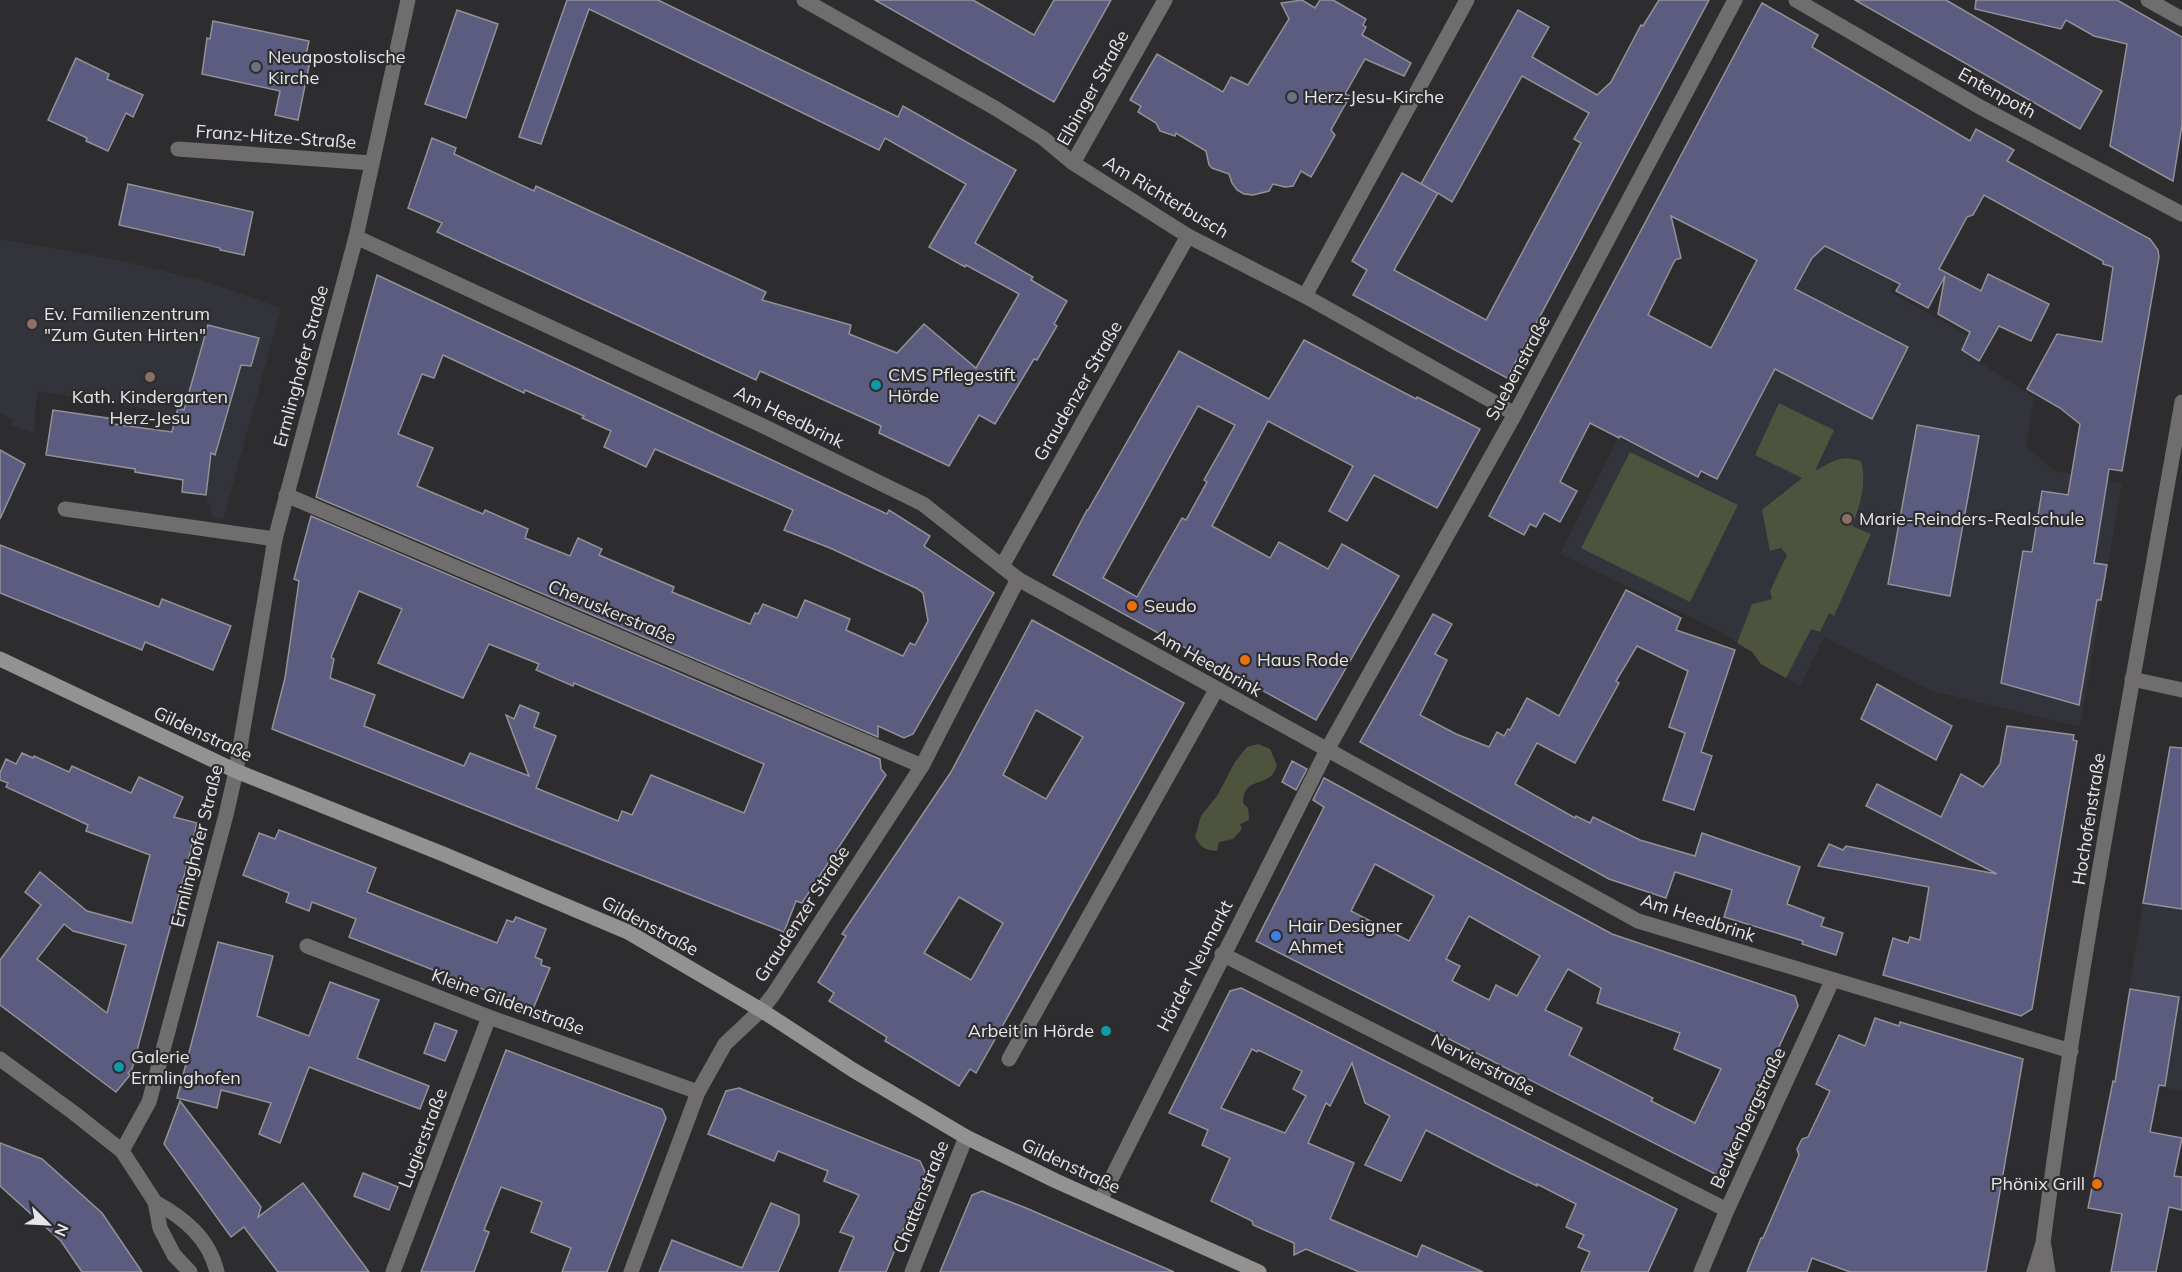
<svg xmlns="http://www.w3.org/2000/svg" width="2182" height="1272" viewBox="0 0 2182 1272" font-family="Mulish,sans-serif">
	<style>
		.built { fill: #33333c }
		.green { fill: #4d533c }
		.building { fill: #5b5c80; stroke: #929296; stroke-width: 1.5; fill-rule: evenodd }
		.lines { fill: none; stroke-linecap: round; stroke-linejoin: round }
		.minor { stroke: #6f6d6d; stroke-width: 15 }
		.secondary { stroke: #949191; stroke-width: 15 }
		.worship-dot { fill: #6b7280; stroke: #2d2d30; stroke-width: 2 }
		.education-dot { fill: #8d6e63; stroke: #2d2d30; stroke-width: 2 }
		.culture-dot { fill: #0f9aa8; stroke: #2d2d30; stroke-width: 2 }
		.food-dot { fill: #e8710a; stroke: #2d2d30; stroke-width: 2 }
		.shop-dot { fill: #3f7fe0; stroke: #2d2d30; stroke-width: 2 }
		.labels { text-anchor: middle; stroke-width: 4.5; stroke-linejoin: round; paint-order: stroke }
		.poi-label { font-size: 18px; fill: #e6e6e8; stroke: #2d2d30; text-anchor: start }
		.street-label { font-size: 18px; fill: #e6e6e8; stroke: #2d2d30 }
	</style>
	<rect width="100%" height="100%" fill="#2d2d30"/>
	<g class="built">
		<path d="M0,239L118,260L204,281L281,308L223,520L213,518L206,495L208,469L156,472L164,416L158,411L37,391L34,433L11,425L13,420L0,413Z"/>
		<path d="M1819,245L1894,283L1890,292L1968,335L1961,351L2034,397L2026,446L2055,471L2122,483L2080,727L1932,691L1824,637L1800,686L1761,664L1752,652L1719,631L1560,554L1618,438L1702,479Z"/>
		<path d="M2143,903L2182,909V1091L2114,1077Z"/>
	</g>
	<g class="green">
		<path d="M1779,403L1834,430L1815,471C1833,461 1841,454 1861,461C1867,483 1860,506 1852,526L1871,534L1834,616L1829,613L1820,632L1811,629L1786,678L1761,664L1752,652L1737,643L1752,604L1772,599L1770,591L1787,555L1781,548L1770,551L1762,510L1802,478L1755,455Z"/>
		<path d="M1630,452L1738,505L1690,602L1581,548Z"/>
		<path d="M1258,744L1270,749L1277,765C1276,768 1275,771 1273,774C1261,787 1244,778 1243,803L1248,808L1249,820L1240,824L1242,829L1233,839L1219,842L1217,851C1205,850 1201,848 1195,837L1201,816L1217,796L1235,762L1247,747Z"/>
	</g>
	<g class="building">
		<path d="M567,0H658L898,117L903,106L1016,170L975,243L1033,277L1031,280L1067,301L1054,324L1057,326L1037,360L1034,359L995,424L979,415L949,466L879,433L881,426L760,371L756,380L437,232L442,223L408,208L432,138L456,148L454,154L534,191L536,186L766,292L762,300L851,325L849,334L897,353L924,324L976,368L1019,294L966,265L965,267L929,247L966,184L885,138L879,150L589,9L541,144L519,137Z"/>
		<path d="M875,0H973L1034,35L1054,0H1111L1054,102Z"/>
		<path d="M1302,0L1315,8L1320,0H1333L1366,19L1363,25L1366,27L1362,35L1411,63L1404,76L1365,59L1345,94L1350,96L1331,130L1335,135L1311,177L1301,171L1293,186L1285,187L1273,184L1269,191L1253,195L1244,194L1237,190L1232,183L1229,174L1212,168L1209,165L1206,151L1176,133L1175,136L1160,131L1156,123L1138,112L1141,106L1130,100L1157,54L1223,92L1231,77L1248,85L1289,19L1281,3Z"/>
		<path d="M1659,0H1709L1507,378L1353,295L1367,270L1352,261L1402,173L1437,193L1421,184L1518,10L1549,27L1532,57L1597,95L1611,82L1641,25L1643,26ZM1522,76L1589,113L1574,139L1581,143L1486,320L1394,270L1438,193L1452,202Z"/>
		<path d="M1855,0H1946L2102,91L2080,129Z"/>
		<path d="M1976,0H2117L2182,37V125L2173,181L2110,146L2127,44L2094,36L2066,20L2061,29L1975,9Z"/>
		<path d="M1762,3L1818,35L1812,47L1970,141L1976,129L2014,150L2007,161L2150,239L2158,250L2159,257L2122,471L2109,469L2094,563L2107,565L2101,600H2097L2079,705L2001,683L2023,551L2032,552L2042,491L2068,495L2080,424L2060,408L2027,389L2057,334L2102,342L2113,267L2103,264V261L1984,195L1973,215L1967,217L1939,269L1981,291L1988,274L2049,304L2031,341L1999,326L1979,361L1962,350L1970,332L1938,314L1945,276L1928,308L1896,291L1900,284L1825,246L1812,258L1795,289L1908,347L1872,419L1775,369L1717,479L1701,471L1698,477L1620,436L1619,438L1590,423L1560,482L1577,491L1560,522L1544,513L1536,527L1530,524L1524,535L1489,516ZM1671,216L1757,260L1711,348L1648,315L1675,260L1681,258Z"/>
		<path d="M457,10L498,24L466,118L425,104Z"/>
		<path d="M213,21L309,41L306,55L311,56L298,120L275,115L280,91L202,74L207,38L210,39Z"/>
		<path d="M76,58L109,74L107,79L143,95L133,117L126,113L108,151L86,141L87,138L48,120Z"/>
		<path d="M128,184L253,212L244,255L220,250V248L119,225Z"/>
		<path d="M377,275L887,514L889,510L930,536L924,546L994,593L913,734L904,738L878,726V737L316,497ZM443,355L524,393L525,390L584,416L582,418L611,431L604,447L646,467L655,449L793,510L784,530L830,548L916,588L923,593L928,621L915,645L910,643L903,656L846,630L850,619L805,600L797,618L763,604L758,614L755,613L750,624L672,592L674,587L599,555L602,549L578,538L570,556L525,538L528,529L485,510L483,514L417,486L433,448L398,434L422,374L434,378Z"/>
		<path d="M208,325L259,338L251,366L241,365L215,455L211,453L206,495L182,492L183,480L135,472V469L46,455L53,410L114,419L113,424L172,432L178,408L184,410Z"/>
		<path d="M1304,340L1416,399L1417,397L1439,408L1480,429L1437,508L1374,475L1347,521L1329,511L1353,466L1268,421L1212,526L1270,558L1279,542L1328,569L1342,544L1399,576L1316,720L1053,575L1087,510H1088L1179,351L1269,399ZM1198,406L1235,425L1204,480L1207,482L1186,520L1182,518L1137,597L1103,578Z"/>
		<path d="M1917,425L1979,436L1950,596L1888,584Z"/>
		<path d="M0,450L25,464L0,519Z"/>
		<path d="M311,516L880,759L881,769L886,775L802,903L796,901L784,932L272,729L285,678L299,581L294,579ZM359,591L402,609L378,663L463,698L489,644L539,664L536,670L573,686L574,683L764,764L744,813L651,775L632,815L622,811L618,821L536,788L556,736L534,727L539,713L520,705L514,719L506,715L529,776L470,753L464,766L364,726L375,695L330,678L334,659L331,657Z"/>
		<path d="M0,545L159,607L162,599L231,626L213,670L145,642L142,650L0,593Z"/>
		<path d="M1626,590L1681,618L1676,630L1735,650L1701,752L1712,756L1694,810L1663,800L1685,733L1669,727L1688,671L1637,646L1616,681L1619,683L1575,763L1537,743L1515,784L1575,818L1576,816L1590,823L1593,817L1640,840L1695,856L1702,833L1800,867L1787,904L1824,918L1821,926L1843,933L1836,955L1802,944L1803,941L1724,917L1732,890L1675,872L1666,898L1609,879L1360,742L1433,614L1452,624L1435,654L1447,660L1420,715L1456,734L1489,747L1497,732L1504,736L1508,729L1510,730L1527,698L1559,716Z"/>
		<path d="M1032,620L1184,703L976,1073L970,1069L959,1086L885,1041L887,1037L829,1001L834,993L818,982L846,936L842,934L951,772ZM1036,710L1083,737L1046,799L1003,775ZM959,897L1003,923L971,980L924,953Z"/>
		<path d="M1877,684L1952,726L1936,760L1861,719Z"/>
		<path d="M2007,726L2074,735L2073,740L2077,741L2032,1009L2021,1016L1883,975L1893,938L1908,943L1910,937L1920,940L1929,887L1818,866L1829,844L1843,850L1846,846L1997,874L1866,806L1877,784L1941,817L1961,774L1983,787L2000,764Z"/>
		<path d="M2170,747L2182,748V909L2143,903Z"/>
		<path d="M22,753L33,758L34,756L69,772L72,766L131,793L139,777L183,797L174,817L197,823L187,865L132,1069L128,1073L130,1075L116,1092L0,1005V960L41,905L25,892L40,872L87,911L132,923L150,855L86,831L88,825L6,787L8,783L0,780V773L6,759L16,764ZM64,924L73,931L126,945L107,1013L37,959Z"/>
		<path d="M1292,761L1307,769L1296,790L1282,782Z"/>
		<path d="M1324,778L1612,934L1795,996L1798,1006L1719,1176L1256,941L1324,807L1313,800ZM1375,864L1434,896L1409,941L1351,911ZM1469,916L1540,956L1517,996L1496,985L1489,1000L1452,981L1460,966L1446,959ZM1568,969L1601,988L1597,1003L1680,1033L1674,1049L1721,1069L1695,1123L1651,1101L1653,1098L1569,1055L1582,1028L1545,1010Z"/>
		<path d="M279,830L376,868L367,892L497,943L507,920L513,922L516,917L546,929L535,957L542,960L541,965L550,968L533,1009L349,937L356,919L312,902L309,911L286,902L289,893L243,875L259,833L275,839Z"/>
		<path d="M218,942L273,956L257,1016L309,1036L330,982L379,1000L357,1058L429,1086L420,1109L309,1067L280,1143L259,1134L271,1103L221,1090L217,1108L177,1098Z"/>
		<path d="M1241,988L1677,1209L1648,1272H1581L1590,1252L1578,1247L1584,1235L1566,1227L1576,1204L1537,1184V1186L1508,1172L1426,1130L1401,1181L1365,1165L1390,1116L1365,1103L1352,1063L1330,1106L1326,1103L1308,1143L1354,1163L1330,1219L1417,1257L1422,1245L1483,1272H1359L1306,1249L1294,1255V1243L1253,1225L1252,1221L1211,1201L1230,1158L1202,1145L1208,1130L1169,1113L1230,991ZM1252,1049L1257,1052L1258,1050L1302,1071L1293,1089L1306,1096L1285,1133L1221,1108Z"/>
		<path d="M2130,989L2179,997L2165,1086L2159,1085L2150,1132L2182,1138L2174,1176L2182,1177V1210L2169,1207L2156,1272H2111L2122,1214L2088,1208L2113,1081L2115,1082Z"/>
		<path d="M1875,1018L1899,1026L1900,1022L2023,1059L1986,1272H1850L1812,1258L1807,1272H1747L1761,1238H1763L1799,1155L1797,1149L1802,1139L1808,1137L1830,1091L1816,1084L1839,1035L1865,1046Z"/>
		<path d="M435,1023L457,1031L445,1061L424,1053Z"/>
		<path d="M506,1050L662,1109L666,1118L607,1272H562L571,1248L531,1232L542,1202L501,1187L484,1230L489,1232L474,1272H421Z"/>
		<path d="M739,1088L920,1161L926,1174L886,1272H839L854,1237L840,1232L859,1195L824,1181L828,1171L778,1151L774,1161L708,1134L726,1091Z"/>
		<path d="M180,1101L261,1207L258,1217L303,1183L369,1272H278L244,1227L231,1237L164,1144Z"/>
		<path d="M0,1143L42,1159L102,1213L142,1272H82L61,1241L0,1186Z"/>
		<path d="M363,1173L398,1187L389,1210L354,1196Z"/>
		<path d="M982,1191L1026,1208L1174,1272H940L972,1195Z"/>
		<path d="M771,1203L799,1215V1224L778,1272H659L672,1240L742,1268Z"/>
	</g>
	<g class="lines">
		<g class="minor">
			<path d="M804,0L995,108L1043,138L1073,163L1188,236L1305,296L1515,414"/>
			<path d="M1796,0L1980,107L2182,214"/>
			<path d="M2148,0L2182,19"/>
			<path d="M178,149L372,163"/>
			<path d="M1073,163L1165,0"/>
			<path d="M356,237L759,424L923,504L1018,579L1638,921L2071,1051"/>
			<path d="M1305,296L1467,0"/>
			<path d="M286,495L922,766"/>
			<path d="M65,509L275,539"/>
			<path d="M1002,566L1188,236"/>
			<path d="M2132,679L2182,690"/>
			<path d="M307,946L489,1017L698,1092"/>
			<path d="M1222,954L1727,1210"/>
			<path d="M0,1059L74,1113L122,1151L155,1202L160,1228L174,1255L190,1272"/>
			<path d="M1009,1059L1216,690"/>
			<path d="M122,1151L149,1102L226,815L236,771L275,539L356,237L408,0"/>
			<path d="M1100,1201L1327,750L1515,414L1735,0"/>
			<path d="M155,1202C184,1218 209,1238 217,1272"/>
			<path d="M2044,1246L2048,1272"/>
			<path d="M393,1272L489,1017"/>
			<path d="M631,1272L698,1092L725,1044L761,1010L773,995L922,766L1018,579"/>
			<path d="M912,1272L966,1137"/>
			<path d="M1701,1272L1727,1210L1832,981"/>
			<path d="M2034,1272L2043,1243C2079,961 2133,682 2182,402"/>
		</g>
		<path class="secondary" d="M0,659L236,771L443,854L628,932L761,1010L853,1070L966,1137L1056,1181L1259,1272"/>
	</g>
	<g class="worship-dot">
		<circle cx="256" cy="67" r="6"/>
		<circle cx="1292" cy="97" r="6"/>
	</g>
	<g class="education-dot">
		<circle cx="32" cy="324" r="6"/>
		<circle cx="150" cy="377" r="6"/>
		<circle cx="1847" cy="519" r="6"/>
	</g>
	<g class="culture-dot">
		<circle cx="876" cy="385" r="6"/>
		<circle cx="1106" cy="1031" r="6"/>
		<circle cx="119" cy="1067" r="6"/>
	</g>
	<g class="food-dot">
		<circle cx="1132" cy="606" r="6"/>
		<circle cx="1245" cy="660" r="6"/>
		<circle cx="2097" cy="1184" r="6"/>
	</g>
	<circle class="shop-dot" cx="1276" cy="936" r="6"/>
	<g class="labels">
		<g class="poi-label">
			<text x="268" y="63">Neuapostolische<tspan x="268" dy="21">Kirche</tspan></text>
			<text x="1304" y="103">Herz-Jesu-Kirche</text>
			<text x="44" y="320">Ev. Familienzentrum<tspan x="44" dy="21">"Zum Guten Hirten"</tspan></text>
			<text x="888" y="381">CMS Pflegestift<tspan x="888" dy="21">Hörde</tspan></text>
			<text x="150" y="403" text-anchor="middle">Kath. Kindergarten<tspan x="150" dy="21">Herz-Jesu</tspan></text>
			<text x="1859" y="525">Marie-Reinders-Realschule</text>
			<text x="1144" y="612">Seudo</text>
			<text x="1257" y="666">Haus Rode</text>
			<text x="1288" y="932">Hair Designer<tspan x="1288" dy="21">Ahmet</tspan></text>
			<text x="1094" y="1037" text-anchor="end">Arbeit in Hörde</text>
			<text x="131" y="1063">Galerie<tspan x="131" dy="21">Ermlinghofen</tspan></text>
			<text x="2085" y="1190" text-anchor="end">Phönix Grill</text>
		</g>
		<g class="street-label">
			<text transform="translate(1093 88) rotate(-61)" y="6">Elbinger Straße</text>
			<text transform="translate(1997 93) rotate(29)" y="6">Entenpoth</text>
			<text transform="translate(276 137) rotate(4)" y="6">Franz-Hitze-Straße</text>
			<text transform="translate(1166 197) rotate(31)" y="6">Am Richterbusch</text>
			<text transform="translate(301 366) rotate(-75)" y="6">Ermlinghofer Straße</text>
			<text transform="translate(1518 368) rotate(-62)" y="6">Suebenstraße</text>
			<text transform="translate(1078 391) rotate(-60)" y="6">Graudenzer Straße</text>
			<text transform="translate(789 417) rotate(26)" y="6">Am Heedbrink</text>
			<text transform="translate(612 612) rotate(23)" y="6">Cheruskerstraße</text>
			<text transform="translate(1208 663) rotate(29)" y="6">Am Heedbrink</text>
			<text transform="translate(203 734) rotate(25)" y="6">Gildenstraße</text>
			<text transform="translate(2089 819) rotate(-81)" y="6">Hochofenstraße</text>
			<text transform="translate(197 846) rotate(-76)" y="6">Ermlinghofer Straße</text>
			<text transform="translate(802 914) rotate(-57)" y="6">Graudenzer Straße</text>
			<text transform="translate(1698 918) rotate(18)" y="6">Am Heedbrink</text>
			<text transform="translate(650 926) rotate(28)" y="6">Gildenstraße</text>
			<text transform="translate(1195 966) rotate(-63)" y="6">Hörder Neumarkt</text>
			<text transform="translate(508 1002) rotate(20)" y="6">Kleine Gildenstraße</text>
			<text transform="translate(1483 1065) rotate(27)" y="6">Nervierstraße</text>
			<text transform="translate(1748 1118) rotate(-65)" y="6">Beukenbergstraße</text>
			<text transform="translate(423 1138) rotate(-69)" y="6">Lugierstraße</text>
			<text transform="translate(1071 1166) rotate(25)" y="6">Gildenstraße</text>
			<text transform="translate(921 1197) rotate(-68)" y="6">Chattenstraße</text>
		</g>
	</g>
	<g transform="translate(48 1224) rotate(114)" stroke="#2d2d30" stroke-width="4.5" paint-order="stroke">
	<path d="M0-4.5L10 22L0 15L-10 22Z" fill="#e6e6e8"/>
	<text y="-9" font-size="16" font-weight="bold" text-anchor="middle" fill="#e6e6e8">N</text>
	</g>
</svg>
